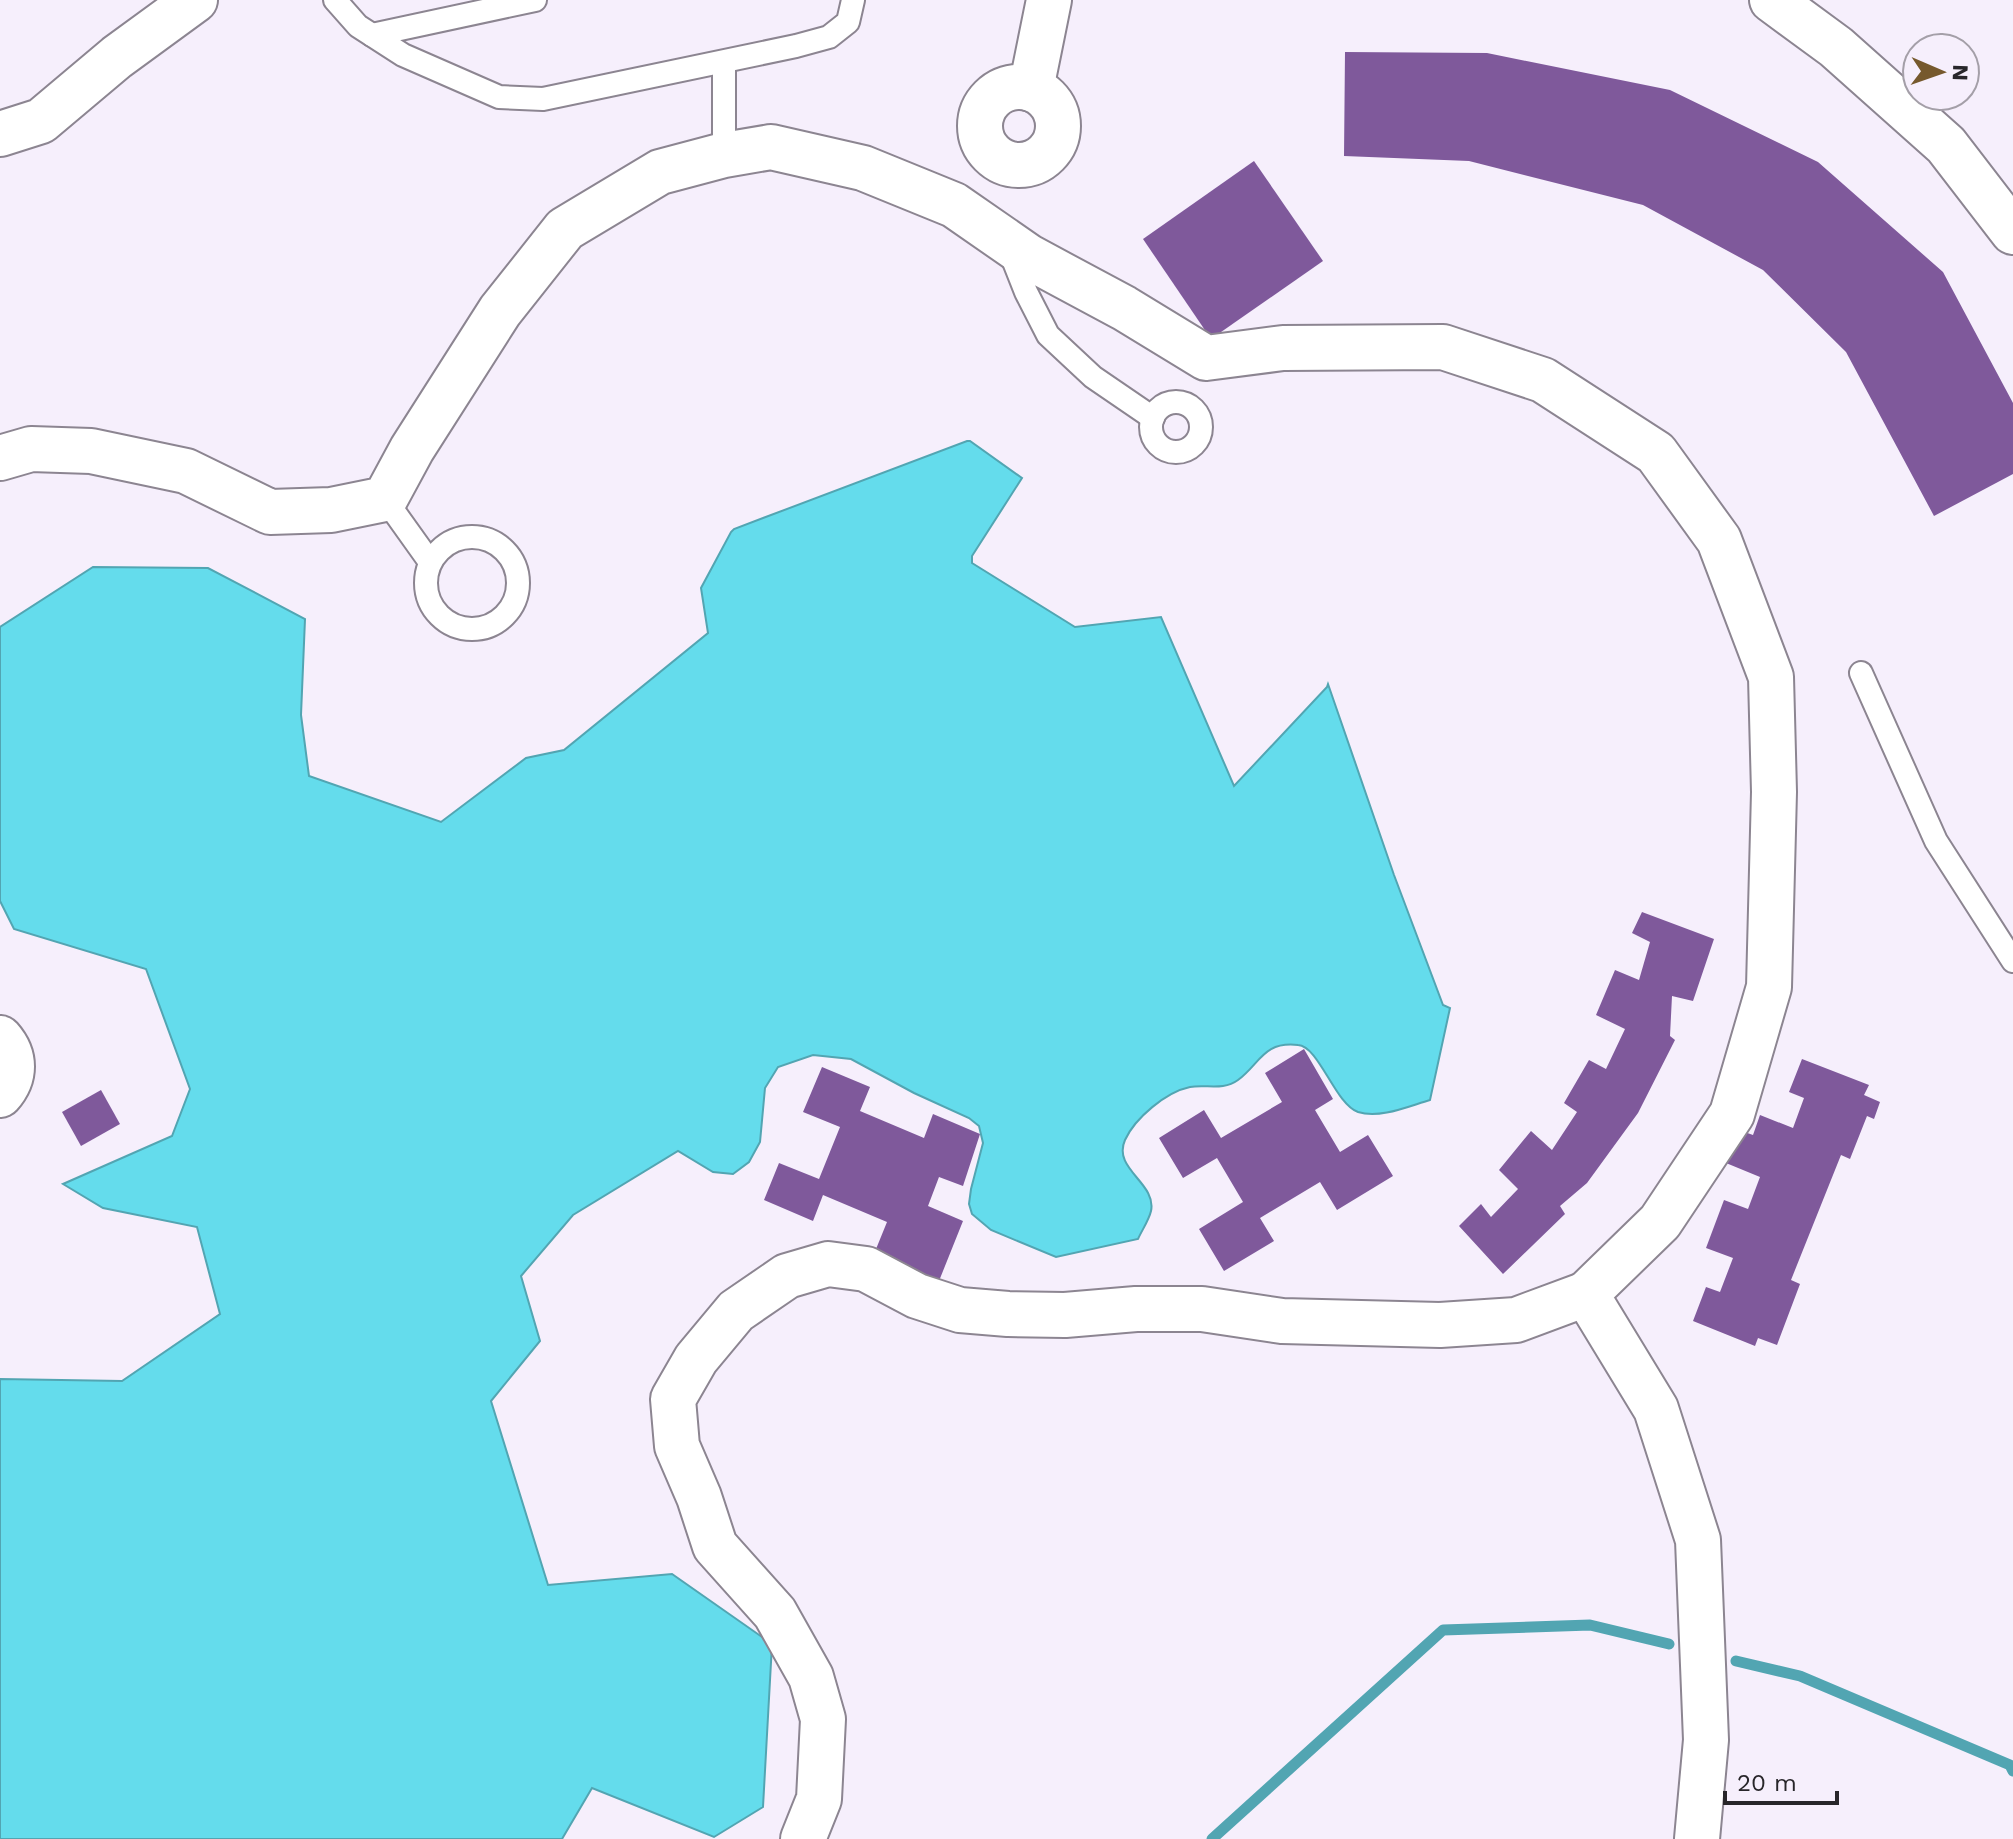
<svg xmlns="http://www.w3.org/2000/svg" width="2013" height="1839" viewBox="0 0 2013 1839" font-family="'Work Sans',sans-serif">
	<style>
		.water { fill: #64dcec; stroke: #52a5b2; stroke-width: 2 }
		.lines { fill: none; stroke-linecap: round; stroke-linejoin: round }
		.stream { stroke: #52a5b2; stroke-width: 11 }
		.building { fill: #7f599b }
		.service-casing { stroke: #8c8591; stroke-width: 26 }
		.minor-casing { stroke: #8c8591; stroke-width: 48 }
		.service { stroke: #fff; stroke-width: 22 }
		.minor { stroke: #fff; stroke-width: 44 }
	</style>
	<rect width="100%" height="100%" fill="#f6effc"/>
	<path class="water" d="M967,441H970L1022,478L972,556V563L1075,627L1161,617L1234,786L1327,687L1328,684L1394,875L1443,1005L1450,1008L1430,1100C1409,1106 1380,1119 1358,1112C1335,1104 1319,1046 1298,1045C1263,1041 1260,1064 1238,1080C1223,1091 1206,1084 1190,1087C1166,1092 1135,1118 1125,1140C1112,1169 1157,1183 1151,1211C1149,1220 1142,1230 1138,1239L1056,1257L991,1230L972,1214L969,1204L971,1189L983,1143L979,1126L969,1118L914,1093L851,1059L813,1055L778,1067L765,1088L760,1142L749,1162L733,1174L713,1172L678,1151L573,1215L521,1276L540,1341L491,1401L548,1585L672,1574L772,1644L763,1807L714,1837L592,1788L562,1839H0V1379L122,1381L220,1314L197,1227L103,1208L63,1184L172,1136L190,1089L146,969L14,929L0,901V627L93,567L208,568L305,619L301,715L309,776L441,822L526,758L564,750L708,633L701,588L731,532L734,529Z"/>
	<g class="lines">
		<g class="stream">
			<path d="M1736,1661L1800,1676L2010,1765L2013,1771"/>
			<path d="M1212,1839L1443,1630L1590,1625L1669,1644"/>
		</g>
	</g>
	<g class="building">
		<path d="M1345,52L1487,53L1670,90L1818,162L1943,272L2013,403V474L1934,516L1846,352L1763,270L1643,205L1469,161L1344,156Z"/>
		<path d="M1254,161L1323,261L1211,339L1143,239Z"/>
		<path d="M1642,912L1714,939L1693,1001L1672,996L1670,1036L1675,1040L1638,1113L1587,1183L1560,1206L1565,1214L1503,1274L1459,1226L1481,1204L1491,1217L1518,1189L1499,1170L1531,1131L1552,1150L1577,1112L1564,1103L1589,1060L1606,1069L1625,1029L1596,1015L1615,970L1639,980L1650,942L1632,933Z"/>
		<path d="M1304,1049L1333,1099L1315,1110L1340,1152L1368,1135L1393,1176L1337,1210L1320,1182L1260,1218L1274,1241L1224,1271L1199,1229L1243,1202L1217,1158L1183,1178L1159,1138L1204,1110L1221,1138L1282,1102L1265,1073Z"/>
		<path d="M1802,1059L1869,1085L1864,1095L1880,1102L1874,1119L1867,1116L1850,1159L1841,1155L1791,1280L1800,1284L1777,1345L1758,1338L1755,1346L1693,1321L1706,1287L1720,1292L1733,1258L1706,1248L1724,1200L1748,1209L1760,1177L1726,1163L1739,1130L1753,1135L1760,1115L1793,1128L1804,1098L1789,1092Z"/>
		<path d="M822,1067L870,1087L860,1111L924,1138L933,1114L980,1134L963,1186L939,1177L928,1206L963,1221L939,1281L874,1254L887,1222L823,1195L813,1221L764,1200L779,1163L819,1179L840,1127L803,1112Z"/>
		<path d="M101,1090L120,1124L81,1146L62,1112Z"/>
	</g>
	<g class="lines">
		<g class="service-casing">
			<g id="service">
				<path d="M335,0L358,26L403,55L499,97L543,99L796,46L829,37L848,22L853,0"/>
				<path d="M372,35L535,0"/>
				<path d="M724,155V62"/>
				<path d="M1009,249L1026,292L1048,335L1093,377L1153,418"/>
				<circle cx="1176" cy="427" r="25"/>
				<path d="M385,499L430,562"/>
				<circle cx="472" cy="583" r="46"/>
				<path d="M1861,673L1936,841L2013,961"/>
			</g>
		</g>
		<g class="minor-casing">
			<g id="minor">
				<path d="M1772,0L1836,47L1946,145L2013,232"/>
				<circle cx="1019" cy="126" r="39"/>
				<path d="M1031,89L1049,0"/>
				<path d="M0,134L41,121L117,57L195,0"/>
				<path d="M0,458L31,449L91,451L186,471L270,512L331,510L385,499L412,449L500,311L565,229L660,172L724,155L771,147L863,168L954,205L1029,257L1124,308L1206,358L1283,348L1443,347L1543,380L1656,453L1719,540L1771,677L1774,792L1769,987L1732,1114L1660,1222L1586,1294L1656,1409L1698,1540L1706,1740L1697,1839"/>
				<path d="M0,1038C16,1056 16,1077 0,1095"/>
				<path d="M803,1839L819,1799L823,1719L811,1677L775,1613L715,1546L699,1497L677,1446L673,1399L696,1359L736,1311L787,1276L828,1264L866,1269L917,1296L960,1310L1008,1314L1065,1315L1136,1309H1202L1282,1321L1440,1325L1516,1320L1586,1294"/>
			</g>
		</g>
		<use href="#service" class="service"/>
		<use href="#minor" class="minor"/>
	</g>
	<g transform="translate(1941 72) rotate(92)"><circle r="38" fill="#f6effc" stroke="#a49fa8" stroke-width="2"/>
	<path d="M0-6L14 30L0 20L-14 30Z" fill="#76592d"/>
	<text y="-12" font-size="22" font-weight="bold" text-anchor="middle" fill="#28262a">N</text>
	</g>
	<path d="M1725 1791v12h112v-12" fill="none" stroke="#28262a" stroke-width="4"/>
	<text x="1737" y="1791" font-size="24" fill="#28262a" stroke="#f6effc" stroke-width="6" paint-order="stroke">20 m</text>
</svg>
